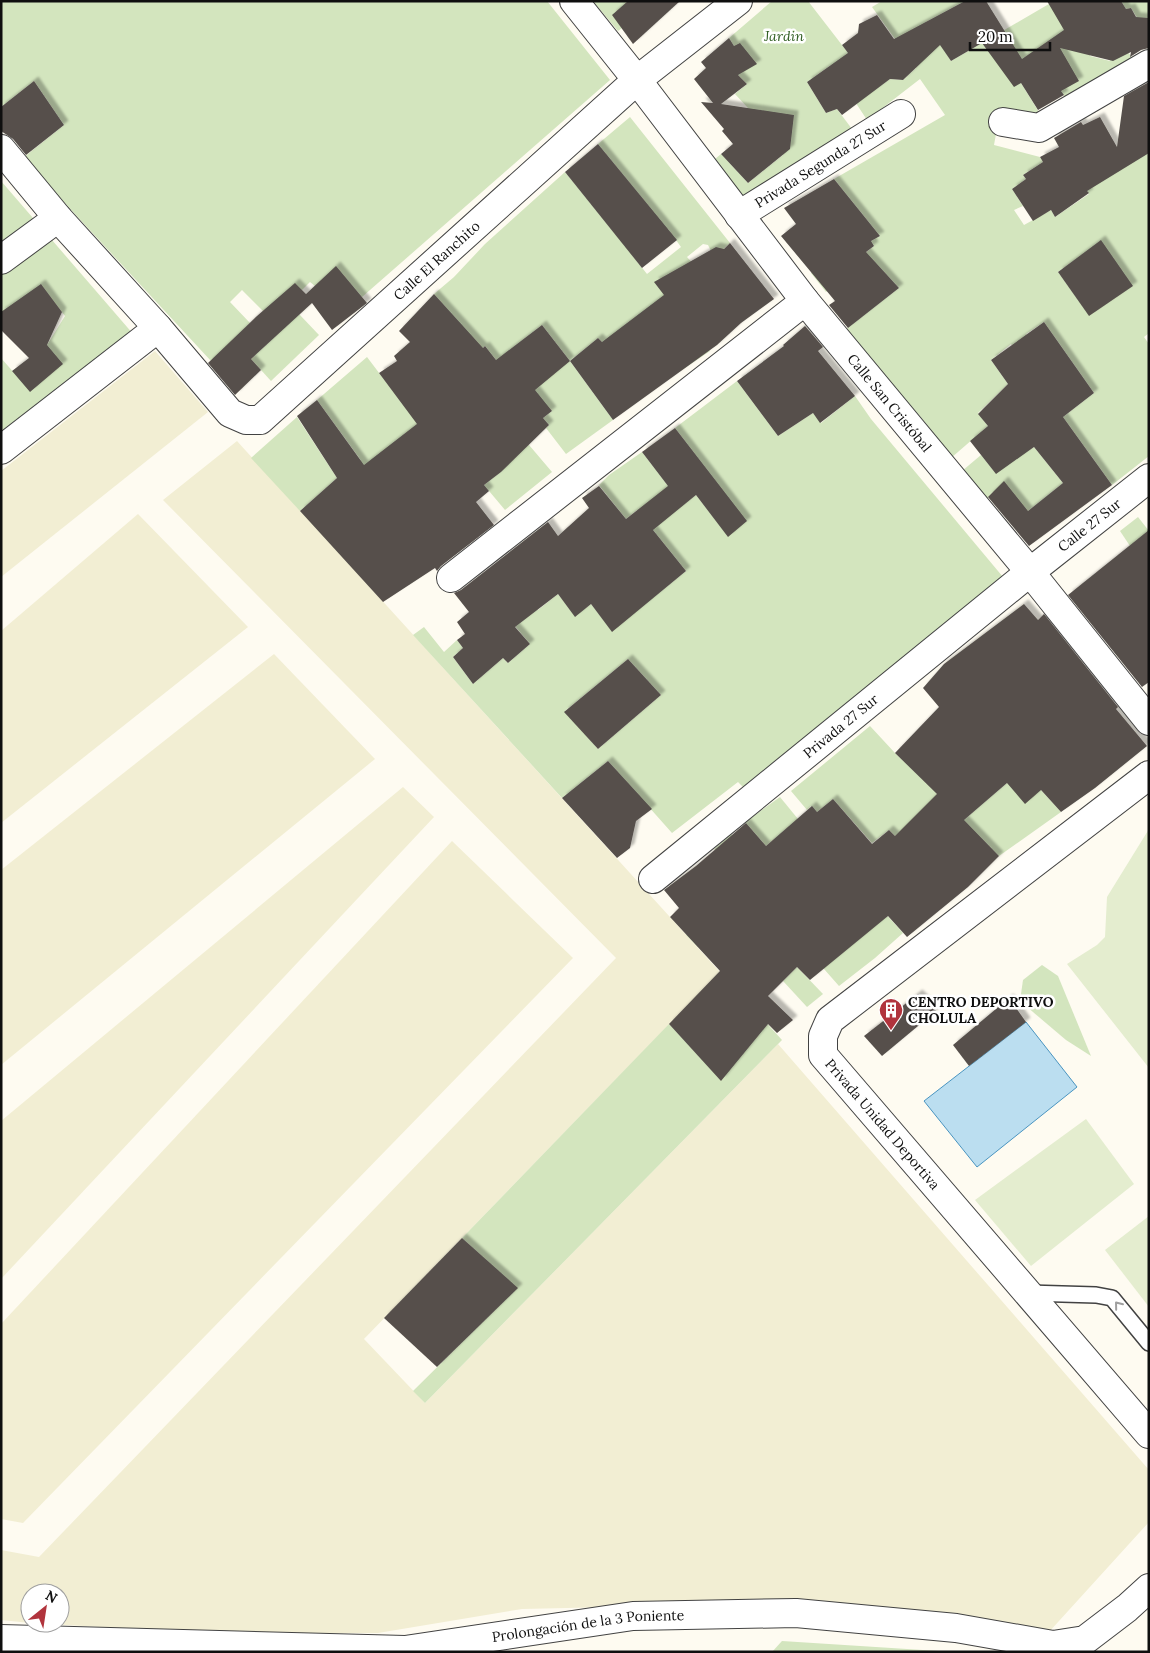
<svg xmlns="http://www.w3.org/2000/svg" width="1150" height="1653" viewBox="0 0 1150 1653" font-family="Lora,serif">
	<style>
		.farmland { fill: #f2eed3 }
		.green { fill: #d3e5be; fill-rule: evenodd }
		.pitch { fill: #e4edcf }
		.water { fill: #bbdef0; stroke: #4994c0 }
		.building { fill: #56504c; filter: url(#shadow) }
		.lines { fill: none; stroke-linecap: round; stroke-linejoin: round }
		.lane-casing { stroke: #424242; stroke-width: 18 }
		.street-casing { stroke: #424242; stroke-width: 30 }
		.lane { stroke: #fff; stroke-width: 15 }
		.street { stroke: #fff; stroke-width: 28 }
		.oneway { stroke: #9f9f9f }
		.labels { text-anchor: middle; stroke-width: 5; stroke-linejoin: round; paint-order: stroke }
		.park-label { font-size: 14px; font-style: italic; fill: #336025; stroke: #fff }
		.street-label { font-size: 14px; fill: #0f0f0f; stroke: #fff }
		.poi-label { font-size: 14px; font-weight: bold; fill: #0f0f0f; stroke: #fff; text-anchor: start }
	</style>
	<defs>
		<filter id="shadow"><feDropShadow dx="4.5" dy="-4.5" stdDeviation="1" flood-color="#0004"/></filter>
	</defs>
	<rect width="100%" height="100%" fill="#fefbf1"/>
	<g class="farmland">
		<path d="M155,351L208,412L1,577V471Z"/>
		<path d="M237,441L720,972L364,1339L425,1403L778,1044L1149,1470V1522L1049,1632L745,1604L522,1609L378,1633H198L34,1623H60V1593H30V1623L1,1620V1550L39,1557L616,958L163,500Z"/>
		<path d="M138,514L248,627L1,823V631Z"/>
		<path d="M274,654L375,759L1,1065V870Z"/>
		<path d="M403,787L434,817L1,1279V1121Z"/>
		<path d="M452,841L573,958L23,1523L1,1519V1324Z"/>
	</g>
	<g class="green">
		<path d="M1,1H547L610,80L362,297L336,267L315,286L310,282L302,290L263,311L242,290L230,302L250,323L211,361L23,158L64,125L34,81L1,107Z"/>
		<path d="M593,1H627L622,28L618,31Z"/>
		<path d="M772,1H808L876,89L890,79L903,80L916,68L872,7L882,1H965L926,22L951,61L1054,1L1091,46L1090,56L1110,61L1112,53L1123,46L1135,61L1068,102L1061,91L1021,83L1042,117L1000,112L994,145L1040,157L1043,162L1023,175L1026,179L1012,189L1023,206L1014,210L1024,225L1051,210L1055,217L1089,194L1076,176L1149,132V333L1144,337L1149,344V456L1112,485L1063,417L1094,393L1044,322L1026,334L1035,346L1026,367L1011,344L991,360L1008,384L978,413L988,426L951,458L924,421L845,330L899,288L872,259L839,280L826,292L811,273L829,260L855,261L874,246L871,241L880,236L834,179L945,115L920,79L867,120L831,65L807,82L826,113L837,109L852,129L742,197L715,159L721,154L748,183L783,155L748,108L735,94L747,84L738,75L734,46L729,38ZM1101,241L1089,315L1058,272Z"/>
		<path d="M1121,1H1149V36L1131,8L1126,9Z"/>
		<path d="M630,117L730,243L719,253H712L708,245L703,244L687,257L695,266L671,303L710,351L679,372L602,342L598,338L570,361L613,420L566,454L546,428L549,425L543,418L552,411L490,399L552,472L505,510L484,485L502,471L380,512L360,459L317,400L367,357L411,415L496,360L485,346L441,382L419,352L458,321L434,294L454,277L485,244L565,172L616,235L651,209L598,144ZM668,229L681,247L647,274L632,255ZM542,325L570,361L507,352Z"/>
		<path d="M1,181L140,342L1,446V358L30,391L47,345L65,316L42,286L1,318Z"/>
		<path d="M299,314L319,335L271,381L251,359Z"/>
		<path d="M737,381L778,436L813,413L821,423L855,396L871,419L1003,577L743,787L738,782L672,833L608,761L562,798L413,635L424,627L444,652L457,640L463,648L453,657L473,684L503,658L508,663L530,644L515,626L531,601L538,610L558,594L575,616L591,604L612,631L686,571L637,510L626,519L599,485L609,475L642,452L683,505L696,495L728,536L746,521L675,428ZM628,659L661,695L598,749L565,711Z"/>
		<path d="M297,417L337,478L300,511L251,458Z"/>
		<path d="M1034,447L1063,483L1028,511L993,492L986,500L962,471L981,455L994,471Z"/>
		<path d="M1138,517L1149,531L1130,546L1120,531Z"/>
		<path d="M870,726L895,753L935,791L959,824L1007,783L983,752L998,743L1061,812L999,856L971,828L919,860L889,830L872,843L833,799L817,812L811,806L807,810L791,791Z"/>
		<path d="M780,797L798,819L766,846L745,822Z"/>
		<path d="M731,834L771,876L884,912L903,933L875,958L839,986L779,918L746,905L698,947L686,935L745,883L714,849Z"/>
		<path d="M1042,965L1058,976L1091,1056L1066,1040L1020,1001L1023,980Z"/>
		<path d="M797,967L823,994L807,1007L783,981Z"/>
		<path d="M720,972L782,1040L425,1403L413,1391L517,1288L462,1238L669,1024L721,1080Z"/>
		<path d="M782,1641L954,1652H772Z"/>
	</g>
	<g class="pitch">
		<path d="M1149,829V1068L1067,964L1097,945L1105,937L1107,897Z"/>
		<path d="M1086,1119L1134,1184L1031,1266L975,1200Z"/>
		<path d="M1149,1216V1307L1105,1250Z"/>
	</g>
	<path class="water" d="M1026,1022L1077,1087L977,1167L924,1101Z"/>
	<g class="building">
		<path d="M628,1H680L633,44L612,15Z"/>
		<path d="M965,1H986L1022,59L1064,30L1047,1H1121L1126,9L1131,8L1136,17L1149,18V48L1141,50L1130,57L1131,52L1113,61L1060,48L1079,81L1061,91L1064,95L1038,110L1021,83L1014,87L982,43L951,61L940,45L903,80L890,79L842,115L837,109L826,113L807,82L848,53L842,45L858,33L859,24L877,15L894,39Z"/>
		<path d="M729,38L734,46L740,43L757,64L738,75L747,84L721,104L794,115L790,149L748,183L721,154L733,144L722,131L724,129L701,102L713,103L694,79L706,68L701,62Z"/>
		<path d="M34,81L64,125L26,155L13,139L1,131V107Z"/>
		<path d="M1149,82V153L1087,191L1089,193L1055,217L1051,210L1033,221L1012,189L1026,179L1023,175L1043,162L1040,157L1059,147L1054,138L1081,122L1083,125L1100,117L1117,147L1124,96Z"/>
		<path d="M598,144L677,240L642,268L565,172Z"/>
		<path d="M834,179L880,236L871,241L874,246L866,252L899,288L848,328L829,305L835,301L781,236L796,224L784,208Z"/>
		<path d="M1101,240L1133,286L1089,316L1058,272Z"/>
		<path d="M730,243L774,299L741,323L717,345L613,420L570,361L598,338L602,342L664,295L654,282L716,247L724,249Z"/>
		<path d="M336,266L367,303L332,330L312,303L251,359L261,370L235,395L208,363L257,316L295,283L306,294Z"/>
		<path d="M41,284L62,312L47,345L63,364L30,392L12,371L29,358L1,330V312Z"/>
		<path d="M434,294L483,348L485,346L496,360L542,325L570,361L535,390L552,411L543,418L549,425L501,472L484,485L489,491L476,502L494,525L441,566L437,571L435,568L383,602L300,511L337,478L297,416L317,400L364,465L417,424L379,373L397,361L394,356L410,342L399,331Z"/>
		<path d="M1044,322L1094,393L1063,417L1112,485L1029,546L988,497L1004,481L1028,511L1063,483L1034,447L996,474L970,441L988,426L978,414L1008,384L991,360Z"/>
		<path d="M805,326L823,347L818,351L855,396L820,423L813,413L778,436L737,381L784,346L783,345Z"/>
		<path d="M675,428L747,521L728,537L696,495L653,530L686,571L612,632L591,604L575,617L558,594L515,627L530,644L508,663L503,658L473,684L453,657L463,648L457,640L465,634L457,622L469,612L454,593L461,590L548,522L558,536L589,508L582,498L599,486L626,519L668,486L642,452Z"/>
		<path d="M1149,530V682L1142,687L1068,595Z"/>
		<path d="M1024,604L1038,620L1044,614L1118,707L1116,709L1147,746L1095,788L1061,812L1041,790L1025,804L1007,783L964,820L999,856L968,887L907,937L888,916L810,980L797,967L768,996L793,1020L777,1033L768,1024L721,1081L669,1024L720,971L670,917L679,908L664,890L696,866L746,823L766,846L812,806L817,812L833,799L872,844L889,830L895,836L937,794L895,753L939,707L923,688L944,664Z"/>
		<path d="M628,659L661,695L598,749L564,712Z"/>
		<path d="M608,761L652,809L636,821L630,848L617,858L562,798Z"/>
		<path d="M918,994L936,1011L882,1056L864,1036Z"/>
		<path d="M1009,998L1026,1022L969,1066L953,1045Z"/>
		<path d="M462,1238L518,1288L437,1367L384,1318Z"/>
	</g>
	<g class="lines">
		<g class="lane-casing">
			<path id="lane" d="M1028,1293L1096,1295L1112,1298L1149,1343"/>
		</g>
		<g class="street-casing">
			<g id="street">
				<path id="s1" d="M574,1L637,80L805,301L1030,572L1149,721"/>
				<path d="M1003,122L1039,128L1149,64"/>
				<path id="s2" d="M1,149L58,218L158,328L230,413L246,420H260L637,80L738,1"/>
				<path id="s3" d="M739,215L901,114"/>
				<path d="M1,260L58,218"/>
				<path d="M1,450L158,328"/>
				<path d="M451,578L805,301"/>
				<path id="s4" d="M1149,775L830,1020L823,1036V1055L1149,1434"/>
				<path id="s5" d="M653,879L1030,572L1149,478"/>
				<path id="s6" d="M1,1639L405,1650L633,1616L796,1613L956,1628L1053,1645L1085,1640L1127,1608L1149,1588"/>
			</g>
		</g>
		<use href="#lane" class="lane"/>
		<use href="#street" class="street"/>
	</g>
	<defs><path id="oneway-chevron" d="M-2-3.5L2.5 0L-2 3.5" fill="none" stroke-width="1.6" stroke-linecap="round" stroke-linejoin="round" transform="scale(1.25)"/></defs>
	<use class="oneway" href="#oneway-chevron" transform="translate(1118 1305) rotate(-129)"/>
	<defs>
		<g id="building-pin" transform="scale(1.25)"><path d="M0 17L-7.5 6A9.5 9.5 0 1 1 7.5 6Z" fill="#b1343d" stroke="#fff"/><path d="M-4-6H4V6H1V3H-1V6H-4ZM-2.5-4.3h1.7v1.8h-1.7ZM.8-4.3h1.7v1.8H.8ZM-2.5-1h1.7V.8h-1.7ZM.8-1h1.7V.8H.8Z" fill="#fff"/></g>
	</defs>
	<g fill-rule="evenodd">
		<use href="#building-pin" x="891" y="1010"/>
	</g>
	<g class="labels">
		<g class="park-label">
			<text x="784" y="41">Jardin</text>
		</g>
		<g class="street-label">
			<text dy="5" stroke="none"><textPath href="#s3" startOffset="96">Privada Segunda 27 Sur</textPath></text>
			<text dy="5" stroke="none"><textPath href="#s2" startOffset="619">Calle El Ranchito</textPath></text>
			<text dy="5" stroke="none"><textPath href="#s1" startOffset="511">Calle San Cristóbal</textPath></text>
			<text dy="5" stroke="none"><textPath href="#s5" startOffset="562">Calle 27 Sur</textPath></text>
			<text dy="5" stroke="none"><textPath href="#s5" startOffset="242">Privada 27 Sur</textPath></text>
			<text dy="5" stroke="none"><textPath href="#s4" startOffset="530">Privada Unidad Deportiva</textPath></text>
			<text dy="5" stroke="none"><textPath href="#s6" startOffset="589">Prolongación de la 3 Poniente</textPath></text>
		</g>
		<g class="poi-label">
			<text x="908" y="1007">CENTRO DEPORTIVO<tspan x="908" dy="16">CHOLULA</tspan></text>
		</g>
	</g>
	<rect width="1150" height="1653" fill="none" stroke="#0f0f0f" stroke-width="5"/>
	<g transform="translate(45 1608) rotate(30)"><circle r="24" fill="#ffffff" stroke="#9f9f9f"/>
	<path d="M0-4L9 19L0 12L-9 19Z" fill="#b1343d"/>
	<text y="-8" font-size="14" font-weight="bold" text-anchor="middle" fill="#0f0f0f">N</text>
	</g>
	<path d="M970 42v8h80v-8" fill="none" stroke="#0f0f0f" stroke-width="2.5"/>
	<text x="978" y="42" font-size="15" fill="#0f0f0f" stroke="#ffffff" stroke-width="4" paint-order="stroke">20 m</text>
</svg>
